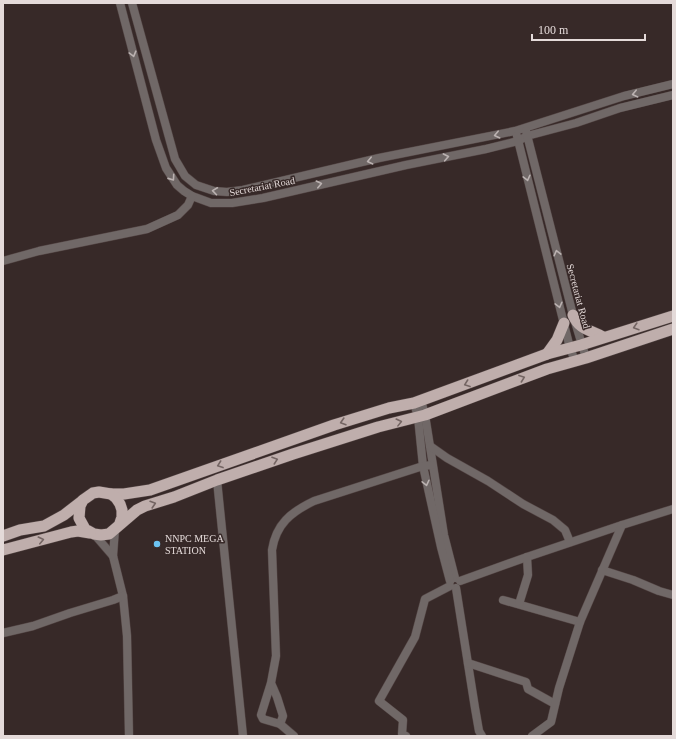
<svg xmlns="http://www.w3.org/2000/svg" width="676" height="739" viewBox="0 0 676 739" font-family="'Times New Roman',serif">
	<style>
		.lines { fill: none; stroke-linecap: round; stroke-linejoin: round }
		.minor-casing { stroke: #534544; stroke-width: 9 }
		.trunk-casing { stroke: #534544; stroke-width: 12 }
		.minor { stroke: #706867; stroke-width: 8 }
		.trunk { stroke: #bfaeac; stroke-width: 11 }
		.oneway { stroke: #bbb2b1 }
		.oneway2 { stroke: #746563 }
		.poi-dot { fill: #6cc3f2; stroke: #372928; stroke-width: 1.5 }
		.labels { text-anchor: middle; stroke-width: 3; stroke-linejoin: round; paint-order: stroke }
		.street-label { font-size: 10px; fill: #e4dad9; stroke: #372928 }
		.poi-label { font-size: 10px; fill: #e4dad9; stroke: #372928; text-anchor: start }
	</style>
	<rect width="100%" height="100%" fill="#372928"/>
	<g class="lines">
		<g class="minor-casing">
			<g id="minor">
				<path d="M120,3L156,140L166,168L177,185L184,191L192,196L211,203H232L263,198L406,165L486,149L518,141L527,136L576,123L620,108L673,95"/>
				<path d="M132,3L175,159L185,176L196,185L214,191L227,192L243,190L379,158L515,131L624,96L673,84"/>
				<path d="M526,131L573,315L586,358"/>
				<path d="M517,136L570,348L575,361"/>
				<path d="M3,261L39,251L147,229L178,215L188,205L192,196"/>
				<path d="M421,400L425,415L444,535L455,578"/>
				<path d="M414,403L418,417L423,466L441,547L450,581"/>
				<path d="M430,446L447,458L488,481L523,504L553,520L565,530L570,542"/>
				<path d="M217,480L243,736"/>
				<path d="M115,529L113,556L123,596L127,636L129,736"/>
				<path d="M94,534L113,556"/>
				<path d="M602,570L633,580L659,591L673,595"/>
				<path d="M460,581L527,557L622,525"/>
				<path d="M456,588L475,708L479,731L482,736"/>
				<path d="M503,600L580,622"/>
				<path d="M519,604L528,575L527,557"/>
				<path d="M3,633L33,626L70,613L113,600L123,596"/>
				<path d="M468,663L526,682L528,689L555,704"/>
				<path d="M271,683L277,697L283,716L280,724L263,719L261,715L271,683L276,656L272,550C276,524 291,512 314,501L423,466L432,465"/>
				<path d="M280,724L294,736"/>
				<path d="M406,736L402,734L403,720L379,701L415,637L425,599L450,586"/>
				<path d="M532,736L551,722L559,688L580,622L622,525L673,509"/>
			</g>
		</g>
		<g class="trunk-casing">
			<g id="trunk">
				<path d="M573,315C580,331 590,329 603,337"/>
				<path d="M547,354L557,340L564,323"/>
				<path d="M111,494H124L150,490L334,425L389,408L414,403L547,354L581,345L673,316"/>
				<path d="M120,523L122,517V510L120,504L116,498L111,494L99,492L93,493L83,500L80,506L79,518L85,529L94,534L101,535L109,534L137,510L145,506L174,497L217,480L293,454L378,427L425,415L547,369L586,358L673,329"/>
				<path d="M3,536L20,530L44,526L64,515L82,501"/>
				<path d="M3,550L71,532L78,531L90,533"/>
			</g>
		</g>
		<use href="#minor" class="minor"/>
		<use href="#trunk" class="trunk"/>
	</g>
	<defs><path id="oneway-chevron" d="M-2-3.5L2.5 0L-2 3.5" fill="none" stroke-width="1.6" stroke-linecap="round" stroke-linejoin="round"/></defs>
	<g class="oneway">
		<use href="#oneway-chevron" transform="translate(133 54) rotate(75)"/>
		<use href="#oneway-chevron" transform="translate(635 94) rotate(167)"/>
		<use href="#oneway-chevron" transform="translate(497 135) rotate(167)"/>
		<use href="#oneway-chevron" transform="translate(446 157) rotate(-11)"/>
		<use href="#oneway-chevron" transform="translate(370 161) rotate(167)"/>
		<use href="#oneway-chevron" transform="translate(172 178) rotate(55)"/>
		<use href="#oneway-chevron" transform="translate(527 178) rotate(76)"/>
		<use href="#oneway-chevron" transform="translate(319 184) rotate(-13)"/>
		<use href="#oneway-chevron" transform="translate(215 191) rotate(-172)"/>
		<use href="#oneway-chevron" transform="translate(557 253) rotate(-104)"/>
		<use href="#oneway-chevron" transform="translate(559 305) rotate(76)"/>
		<use href="#oneway-chevron" transform="translate(426 483) rotate(77)"/>
	</g>
	<g class="oneway2">
		<use href="#oneway-chevron" transform="translate(636 327) rotate(163)"/>
		<use href="#oneway-chevron" transform="translate(522 378) rotate(-20)"/>
		<use href="#oneway-chevron" transform="translate(467 384) rotate(160)"/>
		<use href="#oneway-chevron" transform="translate(343 422) rotate(163)"/>
		<use href="#oneway-chevron" transform="translate(399 422) rotate(-14)"/>
		<use href="#oneway-chevron" transform="translate(275 460) rotate(-19)"/>
		<use href="#oneway-chevron" transform="translate(220 465) rotate(160)"/>
		<use href="#oneway-chevron" transform="translate(153 504) rotate(-17)"/>
		<use href="#oneway-chevron" transform="translate(41 540) rotate(-13)"/>
	</g>
	<circle class="poi-dot" cx="157" cy="544" r="4"/>
	<g class="labels">
		<g class="street-label">
			<text transform="translate(262 186) rotate(-11)" y="4">Secretariat Road</text>
			<text transform="translate(579 296) rotate(75)" y="4">Secretariat Road</text>
		</g>
		<g class="poi-label">
			<text x="165" y="542">NNPC MEGA<tspan x="165" dy="12">STATION</tspan></text>
		</g>
	</g>
	<rect width="676" height="739" fill="none" stroke="#e4dad9" stroke-width="8"/>
	<path d="M532 34v6h113v-6" fill="none" stroke="#e4dad9" stroke-width="2"/>
	<text x="538" y="34" font-size="12" fill="#e4dad9" stroke="#372928" stroke-width="3" paint-order="stroke">100 m</text>
</svg>
